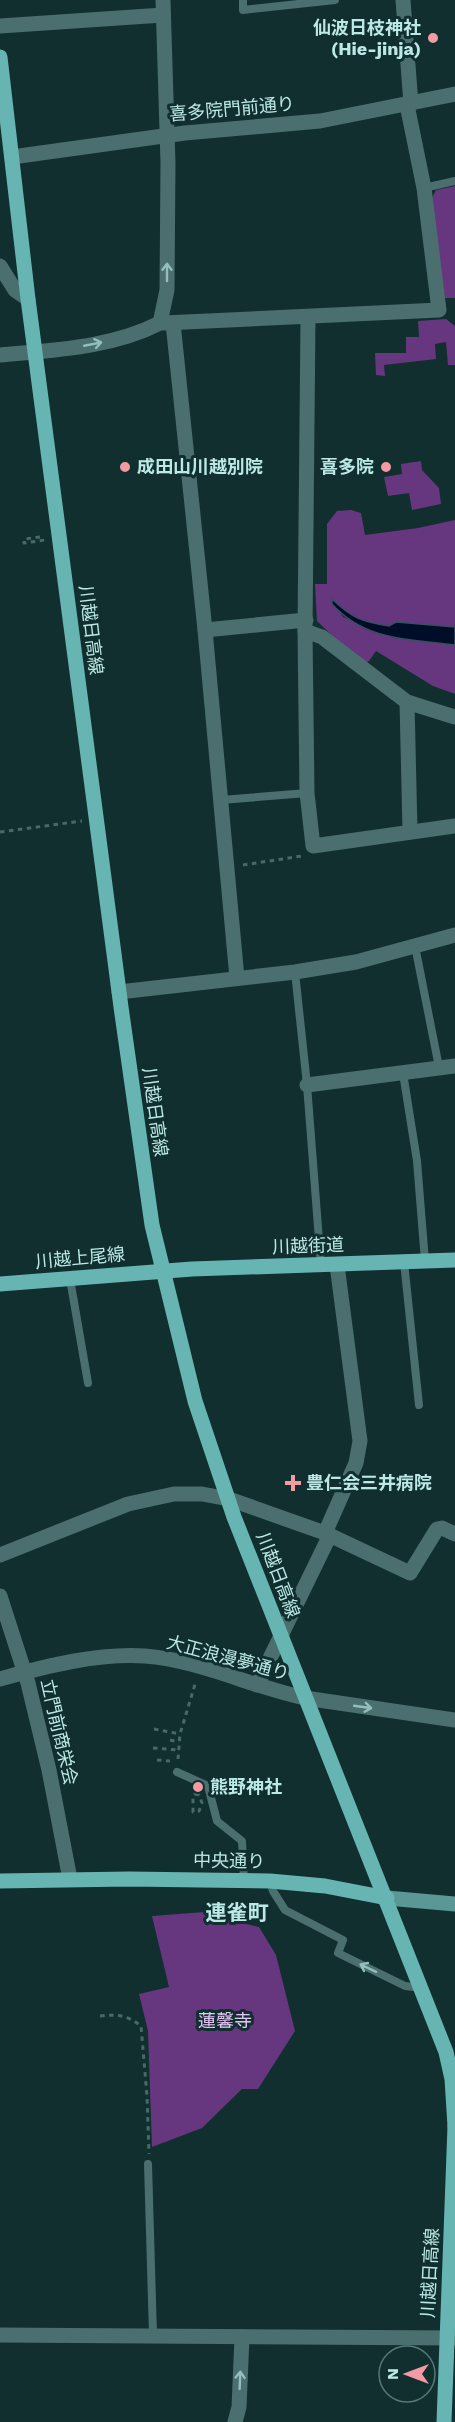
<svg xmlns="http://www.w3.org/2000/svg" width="455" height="2422" viewBox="0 0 455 2422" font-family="'Work Sans','Noto Sans JP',sans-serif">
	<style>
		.green { fill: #66377e }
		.water { fill: #000d28; stroke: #384f61; stroke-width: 1.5 }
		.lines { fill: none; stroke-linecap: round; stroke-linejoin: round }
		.path { stroke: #476a69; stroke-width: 3; stroke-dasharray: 4.5 4.5; stroke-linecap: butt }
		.service { stroke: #4b6f6e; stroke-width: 8 }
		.minor { stroke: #4b6f6e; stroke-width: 15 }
		.tertiary { stroke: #4b6f6e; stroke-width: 15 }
		.secondary { stroke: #5b9795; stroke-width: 15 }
		.primary { stroke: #66b5b3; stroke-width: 15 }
		.oneway { stroke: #94bebc }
		.poi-dot { fill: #f49aa3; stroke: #102f2e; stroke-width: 2 }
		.labels { text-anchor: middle; stroke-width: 6; stroke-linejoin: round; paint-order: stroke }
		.poi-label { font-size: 18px; font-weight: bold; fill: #bce8e6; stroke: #102f2e; text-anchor: start }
		.street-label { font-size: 18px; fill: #bce8e6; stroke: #102f2e }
		.park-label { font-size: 18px; fill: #e4c5f6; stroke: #102f2e }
		.quarter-label { font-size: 21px; font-weight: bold; fill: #bce8e6; stroke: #102f2e }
	</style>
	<rect width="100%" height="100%" fill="#102f2e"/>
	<g class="green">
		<path d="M455,186V298H445L431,200L436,190Z"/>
		<path d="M446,319L455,326V365H448L446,342L435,344L436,359L384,365L385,376L376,375L375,353H406V337H419L418,321Z"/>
		<path d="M421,461L422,470L439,488L441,504L412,510L409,493L388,496L384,477L402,474L401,464Z"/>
		<path d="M351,510L361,513L365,535L418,528L455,520V627L396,622L389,626C362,622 352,618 332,599L343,617L394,638L455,645V694L433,686L376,651L369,661L365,663L345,648L317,621L315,584H327V524L337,511Z"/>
		<path d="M218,1911L220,1918L259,1927L276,1955L295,2031L258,2089H242L202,2128L152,2147L148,2031L139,1994L169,1987L152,1916Z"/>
	</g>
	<path class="water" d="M332,599C352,618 362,622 389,626L396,622L455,627V645C409,639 365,641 332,604Z"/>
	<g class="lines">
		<g class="path">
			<path d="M40,537L24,539V543L45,540"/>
			<path d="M0,832L82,821"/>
			<path d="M243,865L302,856"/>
			<path d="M154,1729L180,1734"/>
			<path d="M170,1740L179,1742"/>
			<path d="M153,1748L178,1750"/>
			<path d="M178,1759L180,1734L196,1681"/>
			<path d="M157,1760L170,1761"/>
			<path d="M195,1794L199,1795L202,1803L199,1811L193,1812V1796Z"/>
			<path d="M100,2016C117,2014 127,2015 141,2026L147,2096L149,2154"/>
		</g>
		<g class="service">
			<path d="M243,0V10L335,0"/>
			<path d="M424,188L455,181"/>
			<path d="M221,800L307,793"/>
			<path d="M415,946L439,1067"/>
			<path d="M295,972L307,1085L321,1266"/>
			<path d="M403,1073L417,1161L425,1261"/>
			<path d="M404,1262L419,1405"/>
			<path d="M70,1279L88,1383"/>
			<path d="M177,1772L208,1786L217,1821L242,1841L244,1881"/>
			<path d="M270,1881L273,1891L285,1910L343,1940L338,1953L405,1986L422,1988"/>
			<path d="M148,2164L153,2335"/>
		</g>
		<g class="minor">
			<path d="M403,0L411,104"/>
			<path d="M0,26L163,15"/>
			<path d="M0,266L15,290L28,299"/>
			<path d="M308,318L305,631L322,637L407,702L455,717"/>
			<path d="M164,323L439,310L424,188L407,105"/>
			<path d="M173,323L205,630L237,978"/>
			<path d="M0,355C54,350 111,348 160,323L167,290L168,163L163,0"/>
			<path d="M205,630L306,620"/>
			<path d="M305,631L307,793L313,846L455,826"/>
			<path d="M407,702L410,831"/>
			<path d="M307,1085L455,1066"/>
			<path d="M325,1533L356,1463L360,1441L337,1265"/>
			<path d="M0,1555L128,1504L174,1494H202L229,1499L325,1533L410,1573L437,1529L442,1528L455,1534"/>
			<path d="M0,1596L28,1683L49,1770L70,1879"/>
			<path d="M0,1679C46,1666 97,1653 145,1656C199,1660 252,1687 305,1698L455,1720"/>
			<path d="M257,1685L330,1535"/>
			<path d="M235,2422L239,2407L242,2337"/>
		</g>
		<g class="tertiary">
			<path d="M12,157L185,133L320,121L455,94"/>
			<path d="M119,992L295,972L356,962L455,935"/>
			<path d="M0,2335L455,2338"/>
		</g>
		<path class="secondary" d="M387,1898L455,1904"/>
		<g class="primary">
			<path d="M0,57L28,299L121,1007L152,1225L195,1401L234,1517L446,2052L452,2079L455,2126"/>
			<path d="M0,1284L192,1269L455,1260"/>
			<path d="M0,1881L129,1879L270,1881L325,1886L387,1898"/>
			<path d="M444,2422L455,2126"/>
		</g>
	</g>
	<defs><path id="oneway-shaft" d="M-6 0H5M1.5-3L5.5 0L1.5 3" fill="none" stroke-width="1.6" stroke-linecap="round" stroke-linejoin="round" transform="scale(1.5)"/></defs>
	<g class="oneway">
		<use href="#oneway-shaft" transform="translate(167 272) rotate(-90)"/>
		<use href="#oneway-shaft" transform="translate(93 344) rotate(-11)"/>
		<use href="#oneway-shaft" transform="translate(363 1707) rotate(8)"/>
		<use href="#oneway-shaft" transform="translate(368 1968) rotate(-154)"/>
		<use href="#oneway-shaft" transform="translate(240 2380) rotate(-88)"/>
	</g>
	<g class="poi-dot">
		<circle cx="433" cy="38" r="6"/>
		<circle cx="125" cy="467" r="6"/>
		<circle cx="386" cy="467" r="6"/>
		<path d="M290 1474h6v6h6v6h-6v6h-6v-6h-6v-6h6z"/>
		<circle cx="198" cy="1787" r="6"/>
	</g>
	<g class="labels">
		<g class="poi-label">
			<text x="421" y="34" text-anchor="end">仙波日枝神社<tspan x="421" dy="21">(Hie-jinja)</tspan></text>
			<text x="137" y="473">成田山川越別院</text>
			<text x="374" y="473" text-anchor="end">喜多院</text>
			<text x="306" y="1489">豊仁会三井病院</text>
			<text x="210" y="1793">熊野神社</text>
		</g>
		<g class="street-label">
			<text transform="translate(232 109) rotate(-5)" y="6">喜多院門前通り</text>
			<text transform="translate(91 630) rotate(83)" y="6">川越日高線</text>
			<text transform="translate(155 1112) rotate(82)" y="6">川越日高線</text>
			<text transform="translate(308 1246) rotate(-2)" y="6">川越街道</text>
			<text transform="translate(80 1258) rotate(-5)" y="6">川越上尾線</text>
			<text transform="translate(278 1575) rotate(69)" y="6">川越日高線</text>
			<text transform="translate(228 1658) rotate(15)" y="6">大正浪漫夢通り</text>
			<text transform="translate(59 1732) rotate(77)" y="6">立門前商栄会</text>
			<text transform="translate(229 1861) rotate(1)" y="6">中央通り</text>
			<text transform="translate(430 2273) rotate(-87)" y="6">川越日高線</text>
		</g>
		<g class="park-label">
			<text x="225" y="2027">蓮馨寺</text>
		</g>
		<g class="quarter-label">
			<text x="237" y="1920">連雀町</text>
		</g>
	</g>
	<g transform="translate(407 2374) rotate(270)"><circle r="28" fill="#102f2e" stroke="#557978" stroke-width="1.5"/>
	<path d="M0-4.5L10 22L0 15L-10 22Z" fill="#f49aa3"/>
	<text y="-9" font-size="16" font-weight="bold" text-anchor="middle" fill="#bce8e6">N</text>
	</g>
</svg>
